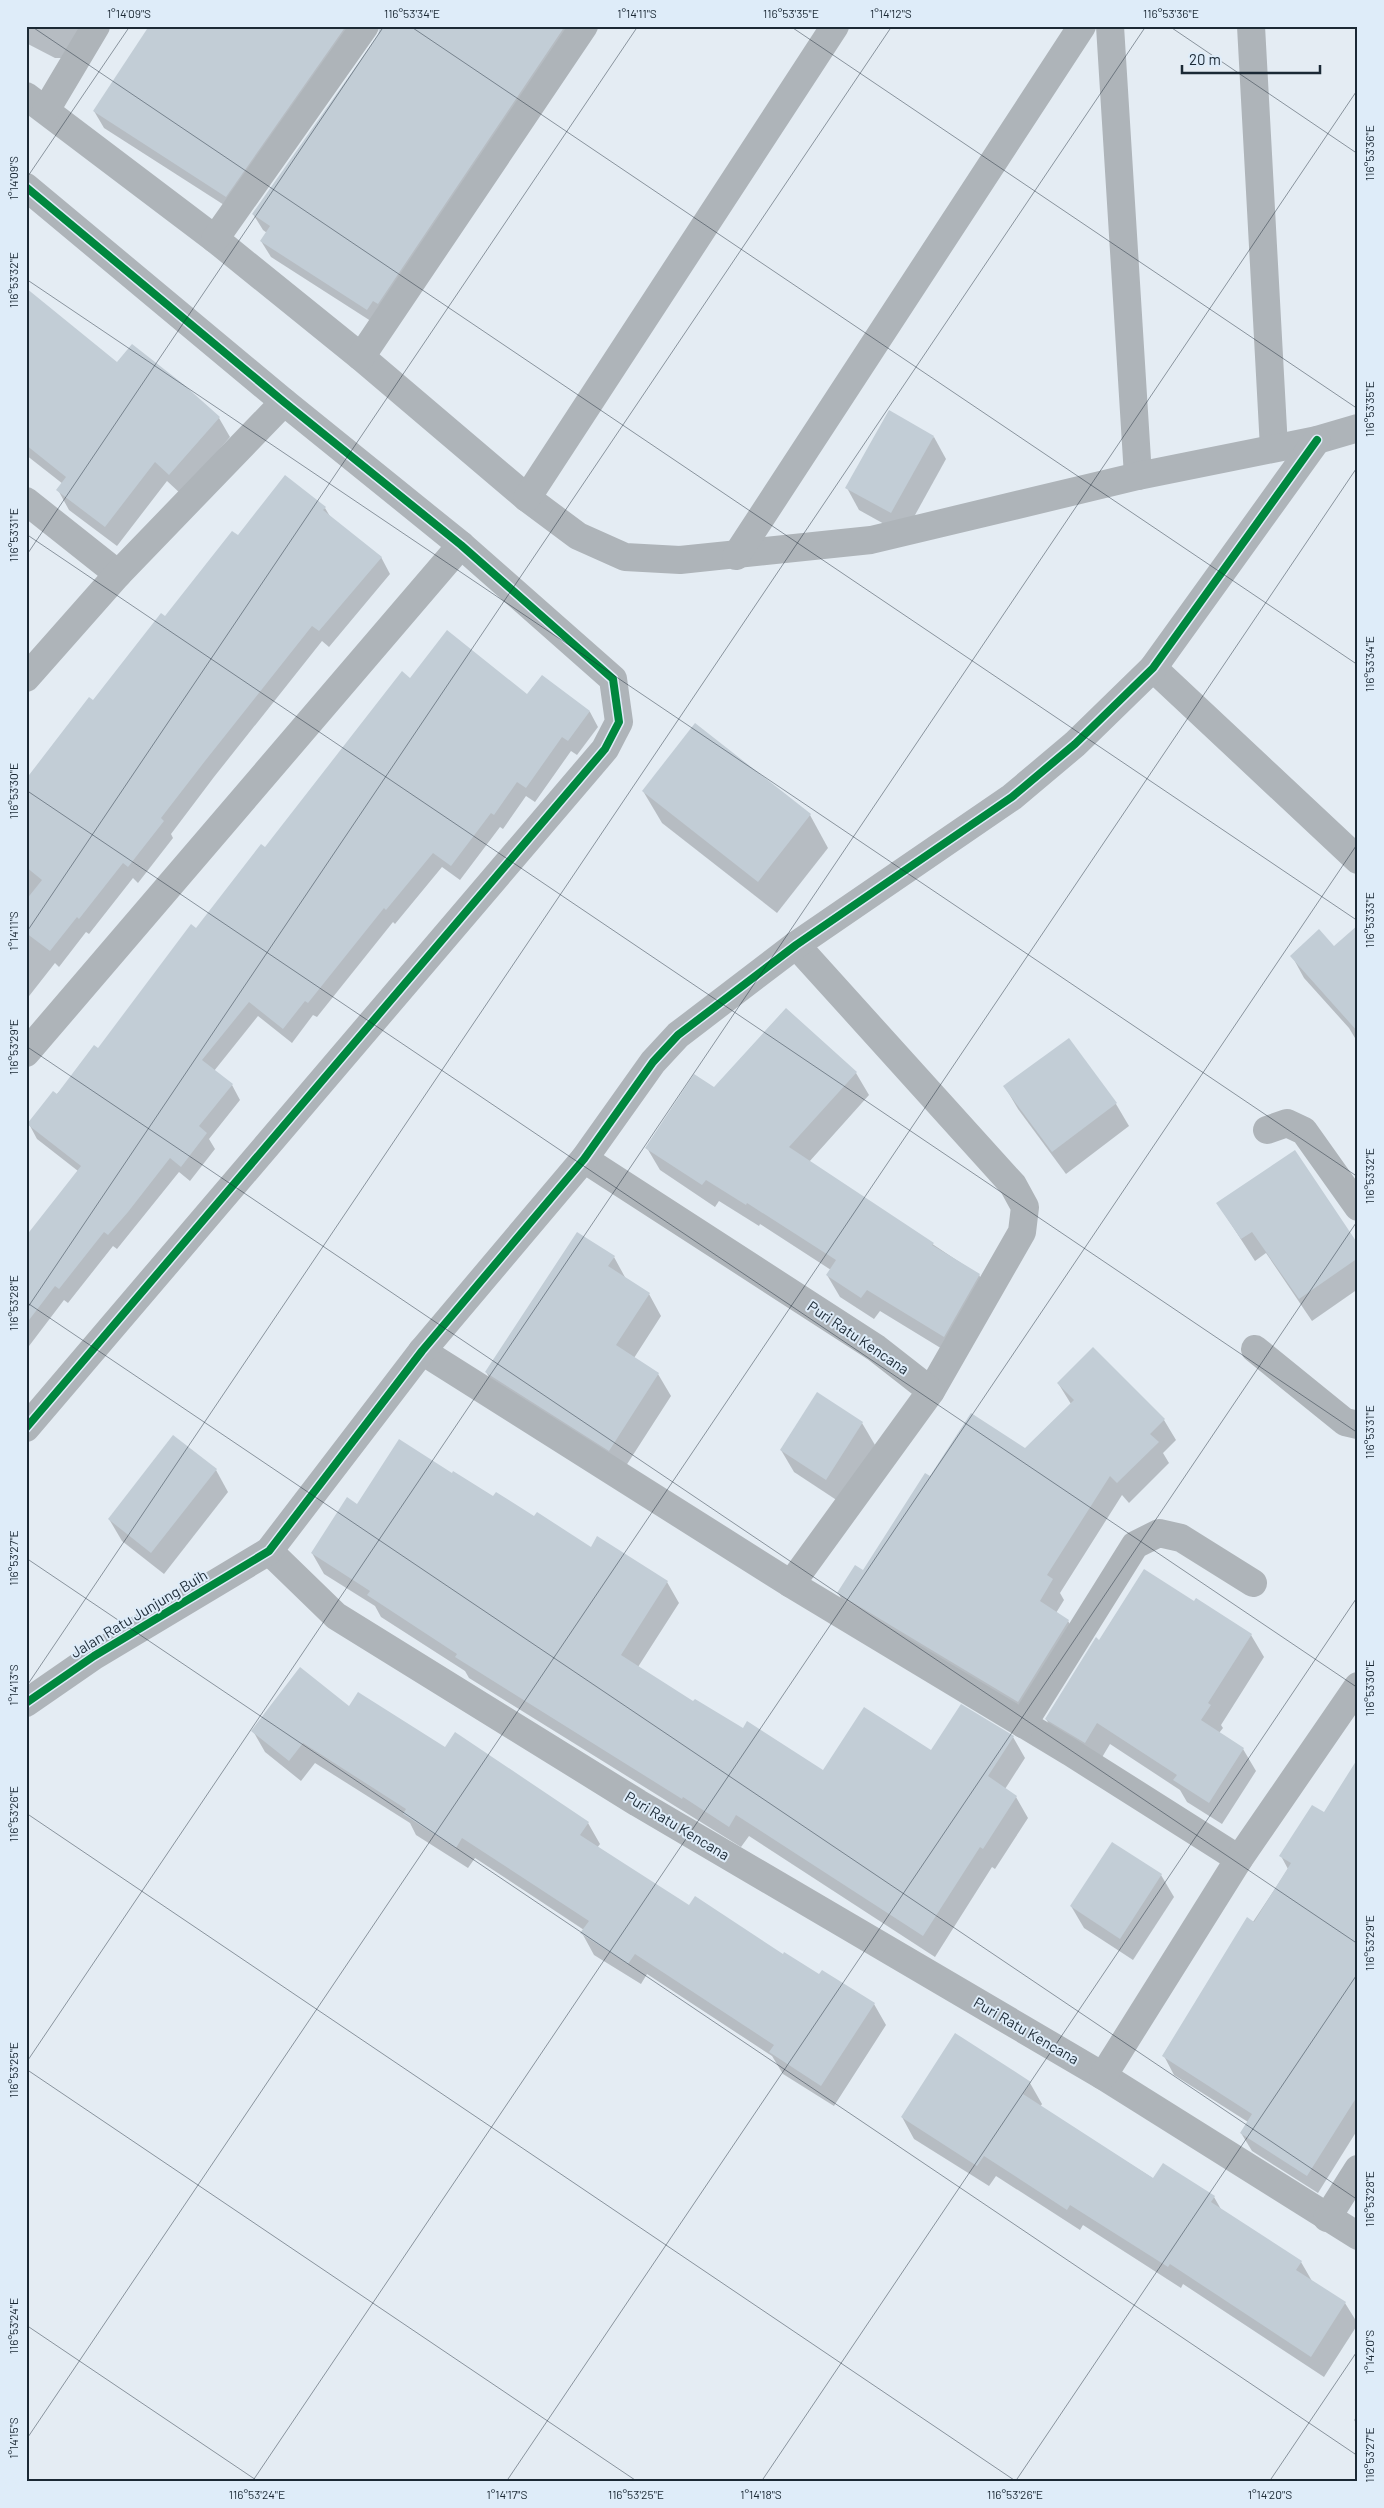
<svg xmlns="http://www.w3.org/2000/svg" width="1384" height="2508" viewBox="0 0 1384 2508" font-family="Barlow,sans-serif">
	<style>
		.shadow { fill: #0003 }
		.building { fill: #c2cdd6 }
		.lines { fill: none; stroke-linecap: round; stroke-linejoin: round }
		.minor { stroke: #aeb4b9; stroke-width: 28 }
		.cycleway-casing { stroke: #deecf9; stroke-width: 11 }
		.cycleway { stroke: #00873e; stroke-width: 8 }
		.ticks { fill: none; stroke: #1b2935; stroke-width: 1; stroke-opacity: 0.45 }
		.labels { text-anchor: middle; stroke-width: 4; stroke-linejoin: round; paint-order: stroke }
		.street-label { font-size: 15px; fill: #1b2935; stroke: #deecf9 }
		.neatline { fill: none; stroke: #1b2935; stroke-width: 2 }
		.ticks-label { font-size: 12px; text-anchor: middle; fill: #1b2935 }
	</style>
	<rect width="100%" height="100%" fill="#e4ecf3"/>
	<g class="shadow">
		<path d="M26,26H85L68,58H55L26,43Z"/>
		<path d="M151,26H573L377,325L271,257L261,241L267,233L263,230L253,214L379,36L381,28L376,26L235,212L104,128L94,111Z"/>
		<path d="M26,290L117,364L219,418L230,437L181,494L167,481L117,546L69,510L58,490L63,484L26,455Z"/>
		<path d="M934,437L946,459L904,535L859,510L847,488Z"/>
		<path d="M325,508L331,518L381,557L390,574L329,647L322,641L214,777L171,834L173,838L138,883L133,878L89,934L86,932L59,967L55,963L26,1000V781L165,618L238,537Z"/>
		<path d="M542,676L590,712L598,727L577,755L571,751L535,802L526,796L503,829L500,827L460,880L442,867L395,924L393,922L317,1017L313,1015L292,1043L258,1016L214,1071L232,1085L240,1100L209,1139L215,1149L190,1181L179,1172L117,1249L113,1246L68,1303L64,1300L26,1350V1238L78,1171L37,1139L29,1124L98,1050L196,930L410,679L527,696Z"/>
		<path d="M643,791L810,815L828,848L777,913L662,823Z"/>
		<path d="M1358,933V1043L1349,1028L1304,978L1292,956L1334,947Z"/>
		<path d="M786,1009L856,1073L869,1095L809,1162L979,1275L992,1297L957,1358L880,1311L874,1319L840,1297L827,1275L831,1270L760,1224L759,1226L719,1201L715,1207L660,1170L647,1148L714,1088Z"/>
		<path d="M1068,1040L1116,1104L1129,1126L1066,1174L1018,1109L1005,1087Z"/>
		<path d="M1218,1204L1358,1246V1289L1312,1321L1266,1253L1255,1261Z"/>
		<path d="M614,1257L626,1279L649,1294L661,1316L634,1358L658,1374L671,1396L622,1472L499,1394L486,1372Z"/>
		<path d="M1058,1383L1164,1420L1176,1440L1163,1453L1169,1463L1129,1503L1122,1495L1060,1593L1064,1600L1056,1613L1068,1621L1080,1641L1030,1722L850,1613L838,1593L863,1571L931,1478L1025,1449L1071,1404Z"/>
		<path d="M862,1423L875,1445L838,1501L794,1472L781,1450Z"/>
		<path d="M216,1470L228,1492L164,1574L122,1541L109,1519Z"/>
		<path d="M452,1475L591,1549L667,1582L679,1603L638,1667L693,1703L824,1772L1013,1737L1025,1758L1005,1789L1016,1797L1028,1818L995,1869L992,1867L935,1957L749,1836L741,1847L469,1678L465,1671L381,1617L375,1606L324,1574L312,1553L358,1506Z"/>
		<path d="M1196,1600L1251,1635L1264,1657L1221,1725L1223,1728L1219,1733L1243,1749L1256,1771L1222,1824L1187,1802L1180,1790L1110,1744L1098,1764L1059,1741L1046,1719L1099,1641L1194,1603Z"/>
		<path d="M349,1708L445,1749L588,1823L600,1844L597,1848L690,1907L874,2004L886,2025L834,2106L783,2074L772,2056L647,1974L641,1984L594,1955L582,1933L584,1930L475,1858L468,1868L416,1835L410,1823L315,1763L301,1781L265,1752L253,1731Z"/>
		<path d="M1358,1760V2129L1318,2193L1252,2151L1241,2133L1248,2122L1174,2075L1164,2056L1288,1869L1281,1856L1324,1814Z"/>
		<path d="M1161,1875L1174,1897L1133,1960L1084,1928L1071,1906Z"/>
		<path d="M1030,2083L1042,2104L1040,2107L1154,2179L1214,2197L1222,2211L1301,2262L1312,2281L1345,2303L1358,2324L1324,2377L1183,2284L1181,2288L1083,2225L1080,2230L996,2176L989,2186L914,2139L902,2117Z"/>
		<path d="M1358,2414V2426L1354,2420Z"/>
	</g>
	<g class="building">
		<path d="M149,26H346L226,197L93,111Z"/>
		<path d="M380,26H565L378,304L373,301L367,310L260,241L270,226L252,214L378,35Z"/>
		<path d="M26,288L117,362L132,344L183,384L220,417L169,475L155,462L105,527L56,490L66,477L26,445Z"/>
		<path d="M889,410L934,436L891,513L845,488Z"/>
		<path d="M285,475L326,507L323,510L382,557L319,631L312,626L205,761L161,818L164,821L128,867L123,863L79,919L77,917L50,951L26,933V900L42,880L26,867V779L89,697L93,700L161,613L165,616L232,531L238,535Z"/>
		<path d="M447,630L527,694L542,675L590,711L568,741L562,737L526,788L517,782L494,815L491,813L451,866L433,853L386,910L384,908L308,1003L305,1001L283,1029L249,1002L202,1060L233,1084L199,1126L207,1133L181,1167L170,1158L128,1212L108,1235L104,1232L59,1289L55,1286L26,1324V1236L81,1166L27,1124L53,1091L57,1094L94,1045L98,1048L191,924L196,928L261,844L265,847L402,671L410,678Z"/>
		<path d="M695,723L811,814L758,882L642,791Z"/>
		<path d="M1358,925V1032L1290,956L1319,929L1334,946Z"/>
		<path d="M786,1008L857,1072L789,1147L934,1243L932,1245L980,1274L944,1337L867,1290L861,1298L826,1275L836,1260L747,1203L746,1205L706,1180L702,1185L645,1148L694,1074L714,1087Z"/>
		<path d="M1069,1038L1117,1103L1052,1152L1003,1086Z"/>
		<path d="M1295,1150L1358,1244V1258L1299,1299L1252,1232L1241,1239L1216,1203Z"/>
		<path d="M577,1232L615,1256L608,1266L650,1293L616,1345L659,1373L609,1451L485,1372Z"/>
		<path d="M1093,1347L1165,1419L1150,1434L1159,1442L1117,1483L1110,1476L1047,1575L1053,1579L1040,1601L1069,1620L1018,1702L837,1593L855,1565L863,1570L925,1473L930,1476L971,1413L1025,1448L1074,1400L1057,1383Z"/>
		<path d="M817,1392L863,1422L826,1480L780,1450Z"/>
		<path d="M173,1435L217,1469L151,1553L108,1519Z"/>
		<path d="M399,1439L452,1473L453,1471L493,1496L496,1492L534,1516L537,1512L591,1547L597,1536L668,1581L621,1655L693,1701L695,1699L743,1728L747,1721L823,1770L864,1707L931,1750L961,1704L1014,1736L988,1776L1017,1796L983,1849L980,1847L923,1936L736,1815L729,1827L683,1797L682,1799L455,1657L457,1654L367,1595L370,1591L311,1553L347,1497L357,1504Z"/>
		<path d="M1144,1569L1194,1601L1196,1598L1252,1634L1208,1703L1211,1705L1201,1720L1244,1748L1209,1803L1173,1780L1177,1775L1097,1723L1085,1743L1045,1719L1096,1637L1099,1640Z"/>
		<path d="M300,1667L349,1706L358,1692L445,1747L455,1732L589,1822L580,1835L625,1864L689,1905L695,1896L783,1954L784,1952L819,1974L822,1970L875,2003L821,2086L769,2052L774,2045L635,1954L628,1964L580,1933L589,1921L462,1838L456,1848L403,1814L406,1809L303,1743L289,1761L251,1731Z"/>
		<path d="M1358,1758V2095L1307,2176L1240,2133L1252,2114L1162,2056L1247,1917L1254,1922L1291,1863L1279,1856L1312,1805L1324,1812Z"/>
		<path d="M1112,1842L1162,1874L1120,1939L1070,1906Z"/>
		<path d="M955,2033L1031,2082L1023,2094L1153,2178L1163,2163L1215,2196L1211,2202L1302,2261L1296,2270L1346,2302L1311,2357L1170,2264L1168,2267L1070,2205L1067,2210L984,2156L977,2166L901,2117Z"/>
	</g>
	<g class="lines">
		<g class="minor">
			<path d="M1110,26L1138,476"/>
			<path d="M1251,26L1274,448"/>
			<path d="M26,96L215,239L361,357L527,498L578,536L625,557L680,560L871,540L1138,476L1317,440L1358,428"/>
			<path d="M46,110L96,26"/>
			<path d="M26,187L284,402L461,545L613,679L619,722L605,749L26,1428"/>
			<path d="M215,239L365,26"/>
			<path d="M361,357L584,26"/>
			<path d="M527,498L835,26"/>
			<path d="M26,501L118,574"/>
			<path d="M736,556L1082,26"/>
			<path d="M1153,668L1358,860"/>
			<path d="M26,678L118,574L284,402"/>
			<path d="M796,945L1013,1185L1025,1207L1022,1232L931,1391"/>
			<path d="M26,1053L461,545"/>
			<path d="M1267,1130L1287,1123L1304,1131L1358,1207"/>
			<path d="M584,1159L876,1348L931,1391L791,1584"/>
			<path d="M1255,1349L1345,1422L1358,1425"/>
			<path d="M422,1351L791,1584L1070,1752L1239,1859"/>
			<path d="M269,1551L336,1616L638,1803L1103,2076L1358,2236"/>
			<path d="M26,1703L94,1656L269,1551L422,1351L584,1159L653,1062L678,1035L796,945L1012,797L1075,744L1153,668L1317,440"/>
			<path d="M1023,1724L1135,1545L1159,1533L1181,1538L1253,1583"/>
			<path d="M1103,2076L1239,1859L1358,1686"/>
			<path d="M1327,2218L1358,2169"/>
		</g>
		<g class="cycleway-casing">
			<g id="cycleway">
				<path d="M26,187L284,402L461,545L613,679L619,722L605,749L26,1428"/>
				<path d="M26,1703L94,1656L269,1551L422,1351L584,1159L653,1062L678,1035L796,945L1012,797L1075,744L1153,668L1317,440"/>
			</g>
		</g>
		<use href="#cycleway" class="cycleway"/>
	</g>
	<path class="ticks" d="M31,26L1358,921M410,26L1358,665M790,26L1358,409M1169,26L1358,154M26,179L130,26M26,279L1358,1177M26,534L1358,1433M26,556L384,26M26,790L1358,1688M26,933L638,26M26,1046L1358,1944M26,1302L1358,2200M26,1310L892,26M26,1558L1358,2456M26,1687L1146,26M26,1813L1017,2482M26,2063L1358,89M26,2069L638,2482M26,2325L259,2482M26,2440L1358,466M252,2482L1358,843M506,2482L1358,1220M761,2482L1358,1596M1015,2482L1358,1973M1269,2482L1358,2350"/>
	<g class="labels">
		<g class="street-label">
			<text transform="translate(858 1338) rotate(34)" y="5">Puri Ratu Kencana</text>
			<text transform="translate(139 1614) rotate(-31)" y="5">Jalan Ratu Junjung Buih</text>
			<text transform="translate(677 1826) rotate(31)" y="5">Puri Ratu Kencana</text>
			<text transform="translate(1026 2031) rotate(30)" y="5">Puri Ratu Kencana</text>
		</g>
	</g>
	<rect width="1384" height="2508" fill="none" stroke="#deecf9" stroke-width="55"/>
	<path d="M1182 65v8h138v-8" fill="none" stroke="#1b2935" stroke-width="2.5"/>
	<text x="1189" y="65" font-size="15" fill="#1b2935" stroke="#deecf9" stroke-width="4" paint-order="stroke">20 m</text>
	<rect x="28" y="28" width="1328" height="2452" class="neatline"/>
	<g class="ticks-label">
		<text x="129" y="18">1°14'09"S</text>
		<text x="412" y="18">116°53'34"E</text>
		<text x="637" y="18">1°14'11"S</text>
		<text x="791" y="18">116°53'35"E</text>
		<text x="891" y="18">1°14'12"S</text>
		<text x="1171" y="18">116°53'36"E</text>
		<text transform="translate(1370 153) rotate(-90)" y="4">116°53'36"E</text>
		<text transform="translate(14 178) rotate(-90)" y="4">1°14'09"S</text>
		<text transform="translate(14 280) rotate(-90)" y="4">116°53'32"E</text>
		<text transform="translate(1370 409) rotate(-90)" y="4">116°53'35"E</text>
		<text transform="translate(14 535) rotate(-90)" y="4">116°53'31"E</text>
		<text transform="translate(1370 664) rotate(-90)" y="4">116°53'34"E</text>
		<text transform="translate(14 791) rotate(-90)" y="4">116°53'30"E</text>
		<text transform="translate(1370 920) rotate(-90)" y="4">116°53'33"E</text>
		<text transform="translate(14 931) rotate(-90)" y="4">1°14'11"S</text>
		<text transform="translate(14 1047) rotate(-90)" y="4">116°53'29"E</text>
		<text transform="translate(1370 1176) rotate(-90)" y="4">116°53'32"E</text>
		<text transform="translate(14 1303) rotate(-90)" y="4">116°53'28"E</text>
		<text transform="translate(1370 1432) rotate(-90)" y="4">116°53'31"E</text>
		<text transform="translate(14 1558) rotate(-90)" y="4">116°53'27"E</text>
		<text transform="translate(14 1685) rotate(-90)" y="4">1°14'13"S</text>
		<text transform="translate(1370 1688) rotate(-90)" y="4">116°53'30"E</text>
		<text transform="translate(14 1814) rotate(-90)" y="4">116°53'26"E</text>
		<text transform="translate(1370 1943) rotate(-90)" y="4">116°53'29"E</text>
		<text transform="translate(14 2070) rotate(-90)" y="4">116°53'25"E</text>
		<text transform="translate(1370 2199) rotate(-90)" y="4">116°53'28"E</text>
		<text transform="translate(14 2326) rotate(-90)" y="4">116°53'24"E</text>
		<text transform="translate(1370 2352) rotate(-90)" y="4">1°14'20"S</text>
		<text transform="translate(14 2438) rotate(-90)" y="4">1°14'15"S</text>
		<text transform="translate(1370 2455) rotate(-90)" y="4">116°53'27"E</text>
		<text x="257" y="2499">116°53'24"E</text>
		<text x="507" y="2499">1°14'17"S</text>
		<text x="636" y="2499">116°53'25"E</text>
		<text x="761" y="2499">1°14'18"S</text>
		<text x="1015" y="2499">116°53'26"E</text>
		<text x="1270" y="2499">1°14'20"S</text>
	</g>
</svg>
